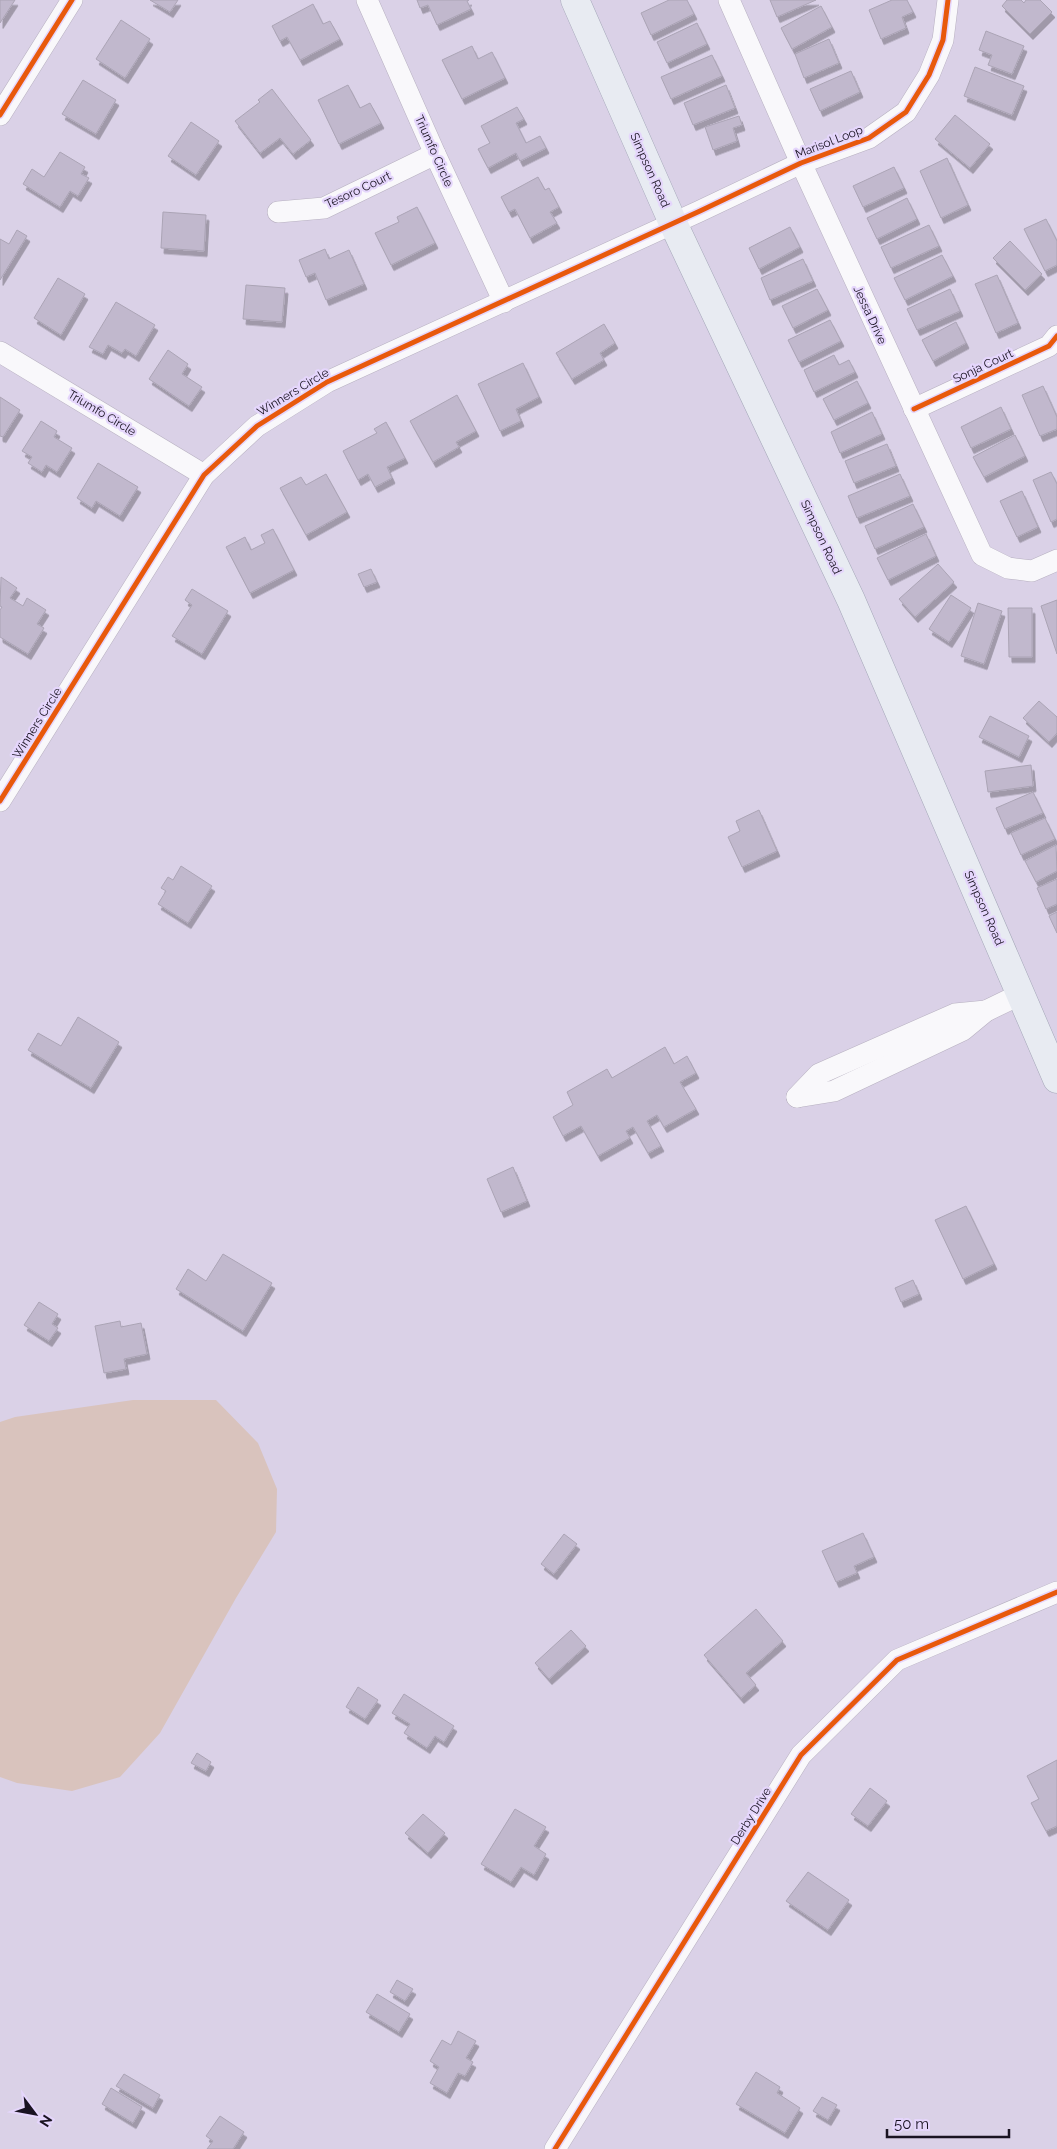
<svg xmlns="http://www.w3.org/2000/svg" width="1057" height="2149" viewBox="0 0 1057 2149" font-family="Raleway,sans-serif">
	<style>
		.green { fill: #d9c3bd }
		.building { fill: #c1b8cd; stroke: #aba4b5; filter: url(#shadow) }
		.lines { fill: none; stroke-linecap: round; stroke-linejoin: round }
		.minor-casing { stroke: #b7b0c0; stroke-width: 22 }
		.major-casing { stroke: #a4a7b8; stroke-width: 29 }
		.minor { stroke: #f9f8fb; stroke-width: 21 }
		.major { stroke: #e8ebf2; stroke-width: 28 }
		.cycleway-casing { stroke: #e5d6fc; stroke-width: 8 }
		.cycleway { stroke: #e8590c; stroke-width: 5 }
		.labels { text-anchor: middle; stroke-width: 4.5; stroke-linejoin: round; paint-order: stroke }
		.street-label { font-size: 12px; fill: #191321; stroke: #e5d6fc }
	</style>
	<defs>
		<filter id="shadow"><feDropShadow dx="3" dy="5.5" stdDeviation="0" flood-color="#0004"/></filter>
	</defs>
	<rect width="100%" height="100%" fill="#dad1e7"/>
	<path class="green" d="M133,1400H216L258,1443L277,1489L276,1532L236,1598L160,1733L120,1777L72,1791L17,1783L0,1777V1422L15,1417Z"/>
	<g class="building">
		<path d="M0,0H15L0,23Z"/>
		<path d="M150,0H178L170,12Z"/>
		<path d="M417,0H469L467,1L471,9L437,25L428,5L420,8Z"/>
		<path d="M669,0H687L694,14L651,35L641,13Z"/>
		<path d="M770,0H816L777,17Z"/>
		<path d="M892,0H907L913,12L902,17L906,28L881,39L869,10Z"/>
		<path d="M1007,0H1021L1024,3L1026,0H1040L1052,12L1030,34L1002,6Z"/>
		<path d="M313,4L323,24L330,21L340,39L300,60L287,37L280,41L272,26Z"/>
		<path d="M821,6L832,27L792,49L781,28Z"/>
		<path d="M121,20L150,39L125,78L96,59Z"/>
		<path d="M697,23L707,44L667,63L657,42Z"/>
		<path d="M986,31L1024,46L1012,74L988,65L992,55L979,50Z"/>
		<path d="M829,39L839,63L804,78L795,54Z"/>
		<path d="M472,46L478,59L492,52L505,78L462,99L442,60Z"/>
		<path d="M712,55L722,76L671,99L661,77Z"/>
		<path d="M975,67L1024,86L1012,115L964,96Z"/>
		<path d="M851,71L860,92L820,111L810,89Z"/>
		<path d="M83,80L116,100L96,134L62,114Z"/>
		<path d="M348,85L360,108L370,103L381,123L339,144L318,100Z"/>
		<path d="M726,85L735,108L693,125L684,103Z"/>
		<path d="M272,89L311,140L293,154L280,138L260,153L235,121L260,102L258,100Z"/>
		<path d="M517,107L524,119L516,123L526,143L540,136L546,148L520,161L516,153L488,168L478,149L490,143L481,126Z"/>
		<path d="M955,115L990,144L970,168L935,139Z"/>
		<path d="M739,116L742,125L733,128L737,141L713,150L705,127Z"/>
		<path d="M191,122L219,141L196,175L168,156Z"/>
		<path d="M60,152L85,167L81,174L89,178L78,196L70,191L60,207L23,184L32,169L44,177Z"/>
		<path d="M947,158L968,205L941,218L920,171Z"/>
		<path d="M894,167L904,188L863,207L853,186Z"/>
		<path d="M538,177L545,190L549,188L559,207L550,212L557,223L530,238L515,209L509,212L501,197Z"/>
		<path d="M907,198L917,219L877,239L867,218Z"/>
		<path d="M417,207L435,243L391,265L375,233L399,222L397,217Z"/>
		<path d="M163,212L206,215L204,251L161,248Z"/>
		<path d="M1046,219L1057,241V265L1045,271L1024,229Z"/>
		<path d="M929,225L939,246L891,268L881,247Z"/>
		<path d="M790,227L800,247L759,269L749,248Z"/>
		<path d="M17,230L27,236L0,280V239L9,244Z"/>
		<path d="M1010,241L1042,274L1025,290L993,258Z"/>
		<path d="M325,249L329,259L349,250L364,284L326,300L315,273L306,277L299,260Z"/>
		<path d="M942,255L953,276L905,300L894,278Z"/>
		<path d="M803,259L813,281L770,300L761,278Z"/>
		<path d="M997,275L1018,323L996,333L975,284Z"/>
		<path d="M58,278L85,294L61,335L34,318Z"/>
		<path d="M246,285L285,288L282,322L243,319Z"/>
		<path d="M817,289L828,310L793,328L782,306Z"/>
		<path d="M950,289L960,311L917,330L907,309Z"/>
		<path d="M116,302L155,325L136,356L125,349L122,353L108,345L103,354L89,347Z"/>
		<path d="M830,320L841,341L799,362L788,340Z"/>
		<path d="M956,322L966,343L933,361L922,340Z"/>
		<path d="M604,324L615,343L600,353L604,360L572,379L556,353Z"/>
		<path d="M168,350L188,364L182,374L202,387L189,406L149,379Z"/>
		<path d="M834,355L839,365L849,360L855,372L814,392L804,370Z"/>
		<path d="M523,363L539,397L516,409L521,421L500,431L478,384Z"/>
		<path d="M857,381L868,403L834,420L823,399Z"/>
		<path d="M1043,386L1057,417V429L1040,436L1022,395Z"/>
		<path d="M457,395L476,431L456,442L459,447L433,462L410,421Z"/>
		<path d="M0,397L20,410L3,437L0,436Z"/>
		<path d="M1001,407L1011,429L971,448L961,427Z"/>
		<path d="M872,412L882,434L840,453L831,432Z"/>
		<path d="M41,421L57,431L54,437L72,448L57,472L46,465L42,472L28,463L32,457L22,451Z"/>
		<path d="M386,422L405,458L387,467L392,478L375,487L368,474L358,480L343,451L377,433L374,429Z"/>
		<path d="M1015,435L1025,456L984,477L973,457Z"/>
		<path d="M887,444L896,466L854,483L845,461Z"/>
		<path d="M98,463L138,487L120,516L96,501L92,508L77,498Z"/>
		<path d="M1051,472L1057,484V519L1051,522L1033,480Z"/>
		<path d="M326,474L347,512L306,535L280,488L301,477L306,485Z"/>
		<path d="M900,474L910,496L857,518L848,496Z"/>
		<path d="M1022,491L1038,527L1017,537L1000,501Z"/>
		<path d="M913,504L924,527L875,549L865,526Z"/>
		<path d="M273,529L294,570L250,593L226,547L245,537L251,550L265,543L261,535Z"/>
		<path d="M926,534L936,556L888,580L877,558Z"/>
		<path d="M938,564L954,582L915,617L899,599Z"/>
		<path d="M371,569L377,582L364,587L358,574Z"/>
		<path d="M1,577L17,588L10,598L23,606L27,598L46,610L37,624L44,628L28,654L0,637V610L2,607L0,606Z"/>
		<path d="M192,589L228,611L202,654L172,636L192,605L185,600Z"/>
		<path d="M951,595L971,608L949,642L929,629Z"/>
		<path d="M1057,600V654L1041,606Z"/>
		<path d="M978,603L1002,611L984,664L961,656Z"/>
		<path d="M1008,608H1032V657H1009Z"/>
		<path d="M1039,701L1057,717V733L1049,742L1023,718Z"/>
		<path d="M990,716L1029,736L1019,757L979,737Z"/>
		<path d="M1031,765L1033,786L988,792L985,771Z"/>
		<path d="M1033,792L1043,813L1005,829L996,808Z"/>
		<path d="M759,810L777,851L742,867L728,837L740,831L736,821Z"/>
		<path d="M1045,818L1055,839L1021,855L1011,833Z"/>
		<path d="M1056,845L1057,871L1036,882L1025,861Z"/>
		<path d="M181,866L212,886L188,923L158,904L166,891L161,888L168,877L173,880Z"/>
		<path d="M1057,879V904L1046,909L1037,888Z"/>
		<path d="M1057,912V933L1049,916Z"/>
		<path d="M78,1017L119,1042L91,1088L28,1050L38,1033L61,1046Z"/>
		<path d="M665,1047L674,1064L687,1056L696,1073L680,1082L696,1109L664,1127L657,1115L647,1121L661,1146L648,1153L633,1127L626,1131L630,1138L598,1156L581,1126L563,1136L553,1117L573,1105L567,1092L607,1069L612,1078Z"/>
		<path d="M513,1167L527,1201L501,1212L487,1179Z"/>
		<path d="M966,1206L994,1264L963,1279L935,1220Z"/>
		<path d="M223,1254L272,1283L243,1331L176,1289L188,1269L206,1281Z"/>
		<path d="M913,1280L919,1294L901,1302L895,1288Z"/>
		<path d="M39,1302L58,1314L52,1324L58,1328L49,1341L24,1325Z"/>
		<path d="M120,1321L121,1327L141,1323L147,1354L124,1359L126,1369L104,1373L95,1326Z"/>
		<path d="M863,1533L874,1557L854,1566L857,1573L836,1582L822,1551Z"/>
		<path d="M564,1534L577,1544L554,1574L541,1564Z"/>
		<path d="M756,1609L783,1641L746,1673L756,1685L741,1698L704,1655Z"/>
		<path d="M571,1630L586,1646L549,1679L535,1663Z"/>
		<path d="M358,1687L378,1700L365,1719L346,1707Z"/>
		<path d="M404,1694L454,1726L444,1742L435,1736L427,1748L404,1733L410,1724L392,1713Z"/>
		<path d="M197,1753L211,1762L206,1771L191,1763Z"/>
		<path d="M1057,1760V1826L1046,1831L1031,1803L1039,1799L1027,1776Z"/>
		<path d="M870,1788L887,1801L868,1826L851,1814Z"/>
		<path d="M515,1809L546,1827L534,1846L546,1854L534,1875L521,1867L511,1882L481,1864Z"/>
		<path d="M423,1814L445,1833L428,1853L405,1833Z"/>
		<path d="M808,1872L849,1900L828,1930L786,1901Z"/>
		<path d="M397,1980L413,1989L405,2001L390,1992Z"/>
		<path d="M377,1994L410,2014L399,2032L366,2012Z"/>
		<path d="M458,2031L476,2041L466,2058L473,2062L465,2076L458,2073L447,2093L430,2083L439,2067L430,2061L442,2040L451,2045Z"/>
		<path d="M756,2072L780,2087L777,2093L800,2108L785,2133L736,2104Z"/>
		<path d="M124,2074L160,2095L153,2108L116,2086Z"/>
		<path d="M111,2088L142,2107L133,2123L102,2104Z"/>
		<path d="M822,2097L837,2105L828,2120L813,2111Z"/>
		<path d="M220,2116L244,2132L233,2149H207L213,2141L206,2136Z"/>
	</g>
	<g class="lines">
		<g class="minor-casing">
			<g id="minor">
				<path d="M367,0L435,154L504,302"/>
				<path d="M729,0L801,163L982,555L1008,568L1032,571L1057,560"/>
				<path d="M0,115L72,0"/>
				<path d="M278,212L324,208L435,154"/>
				<path d="M0,352L204,475"/>
				<path d="M914,409L1049,346L1057,336"/>
				<path d="M0,801L204,475L257,426L327,382L700,211L801,163L869,138L906,112L929,75L943,40L948,0"/>
				<path d="M797,1097L834,1091L963,1030L986,1011L1021,994"/>
				<path d="M797,1097L819,1074L955,1014L986,1011"/>
				<path d="M555,2149L801,1755L897,1660L1057,1592"/>
			</g>
		</g>
		<g class="major-casing">
			<path id="major" d="M575,0L673,223L851,600L1057,1079"/>
		</g>
		<use href="#minor" class="minor"/>
		<use href="#major" class="major"/>
		<g class="cycleway-casing">
			<g id="cycleway">
				<path d="M0,115L72,0"/>
				<path d="M914,409L1049,346L1057,336"/>
				<path d="M0,801L204,475L257,426L327,382L700,211L801,163L869,138L906,112L929,75L943,40L948,0"/>
				<path d="M555,2149L801,1755L897,1660L1057,1592"/>
			</g>
		</g>
		<use href="#cycleway" class="cycleway"/>
	</g>
	<g class="labels">
		<g class="street-label">
			<text transform="translate(829 142) rotate(-21)" y="4">Marisol Loop</text>
			<text transform="translate(434 151) rotate(66)" y="4">Triumfo Circle</text>
			<text transform="translate(650 170) rotate(66)" y="4">Simpson Road</text>
			<text transform="translate(358 190) rotate(-25)" y="4">Tesoro Court</text>
			<text transform="translate(870 315) rotate(65)" y="4">Jessa Drive</text>
			<text transform="translate(983 366) rotate(-25)" y="4">Sonja Court</text>
			<text transform="translate(293 392) rotate(-31)" y="4">Winners Circle</text>
			<text transform="translate(102 413) rotate(31)" y="4">Triumfo Circle</text>
			<text transform="translate(821 537) rotate(65)" y="4">Simpson Road</text>
			<text transform="translate(37 723) rotate(-58)" y="4">Winners Circle</text>
			<text transform="translate(984 908) rotate(66)" y="4">Simpson Road</text>
			<text transform="translate(751 1816) rotate(-58)" y="4">Derby Drive</text>
		</g>
	</g>
	<g transform="translate(35 2114) rotate(122)" stroke="#e5d6fc" stroke-width="4" paint-order="stroke">
	<path d="M0-4L9 19L0 12L-9 19Z" fill="#191321"/>
	<text y="-8" font-size="14" font-weight="bold" text-anchor="middle" fill="#191321">N</text>
	</g>
	<path d="M887 2129v8h122v-8" fill="none" stroke="#191321" stroke-width="2.5"/>
	<text x="894" y="2129" font-size="15" fill="#191321" stroke="#e5d6fc" stroke-width="4" paint-order="stroke">50 m</text>
</svg>
